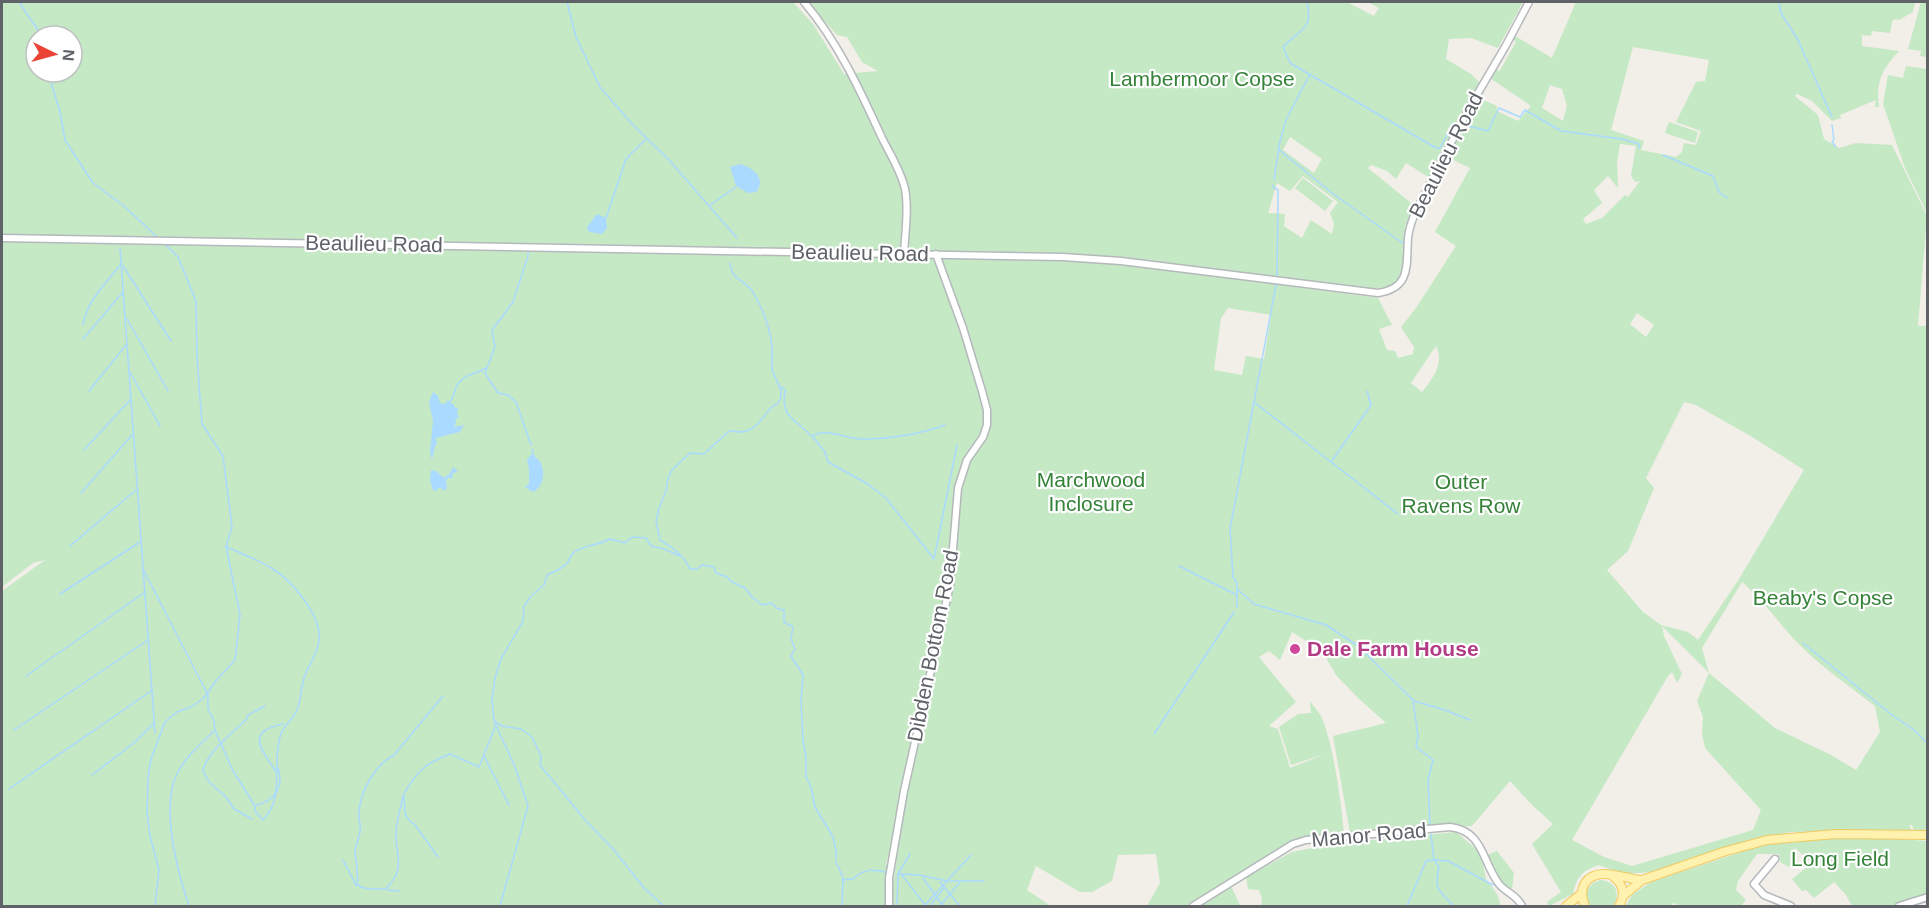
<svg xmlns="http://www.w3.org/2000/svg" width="1929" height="908" viewBox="0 0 1929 908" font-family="Helvetica,sans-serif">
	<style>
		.green { fill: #c5e8c5; fill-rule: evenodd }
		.water { fill: #aadaff }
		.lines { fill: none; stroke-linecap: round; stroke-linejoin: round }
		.stream { stroke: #aadaff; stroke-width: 1.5 }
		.minor-casing { stroke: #b5b8bc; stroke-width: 9 }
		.major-casing { stroke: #f2c960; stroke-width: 10 }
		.minor { stroke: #fff; stroke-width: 6 }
		.major { stroke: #fff2af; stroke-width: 8 }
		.hotel-dot { fill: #d1479c; stroke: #fff; stroke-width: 2 }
		.labels { text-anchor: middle; stroke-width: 4.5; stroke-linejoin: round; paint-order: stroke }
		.park-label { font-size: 21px; fill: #348238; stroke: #fff }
		.street-label { font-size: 21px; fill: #5f6368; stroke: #fff }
		.hotel-label { font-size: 21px; font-weight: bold; fill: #b23c85; stroke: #fff; text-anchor: start }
	</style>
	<rect width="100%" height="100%" fill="#f1efe8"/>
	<g class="green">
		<path d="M2,2H793L813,24L844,74L878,71L862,62L847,37L837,35L807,2H1347L1374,16L1379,8L1368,2H1523L1498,48L1471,38L1449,39L1446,59L1471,74L1480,83L1456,124L1430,178L1406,163L1396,179L1387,171L1371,165L1368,168L1416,207L1405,227L1403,270L1395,284C1377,294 1326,283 1305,280L1302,284L1239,274L1227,270L1224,277L1378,298L1392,325L1379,329L1387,350L1395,351L1398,358L1413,354L1414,347L1401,327L1416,308L1456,246L1435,232L1470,168L1447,157L1479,98L1497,106V111L1518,121L1531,106L1490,78L1497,69L1499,72L1516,42L1513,39L1515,36L1552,58L1576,2H1915L1913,12L1899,20L1894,19L1892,22L1890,33L1872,31L1871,36L1862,35V46L1899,51C1883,68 1875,82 1879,107H1875L1876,100L1840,115L1841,118L1832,121L1812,101L1797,94L1795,96L1818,115L1824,139L1839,148L1856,143L1892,145L1927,216L1918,326H1928L1927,831H1914L1912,825H1909L1911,830L1791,832L1766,837L1651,872L1623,874L1599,865C1582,870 1576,878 1573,894L1549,906L1547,902L1561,892L1532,844L1553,824L1532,805L1510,781L1472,826L1439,827L1350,833L1333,736L1386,723L1358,698L1336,675L1322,651L1292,632L1280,660L1269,651L1259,657L1296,702L1269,726L1278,729L1290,768L1325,754L1291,765L1279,727L1298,714L1311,713L1310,701C1313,706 1318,711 1321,716C1333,741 1342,807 1344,835L1304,837L1186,906H1147L1160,883L1156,854L1118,855L1112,881L1092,892H1080L1036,866L1027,890L1051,906H894L892,893L902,821H898L886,863L888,869L887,906H2V591L45,560L33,563L2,587V239L791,253L783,248L756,250L708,246L621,248L2,235ZM36,36H72V72H36ZM1633,47L1709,60L1705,81L1696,82L1676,122L1701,131L1696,145L1684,143L1682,152L1676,157L1641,150L1644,141L1611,130ZM1550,85L1562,89L1567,106L1563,121L1542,108ZM1290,137L1322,159L1314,173L1283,150ZM1620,144L1636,146L1631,176L1635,182L1640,181L1628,197L1625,195L1602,218L1586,224L1583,219L1602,203L1594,190L1608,176L1618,188L1617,163ZM1303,176L1338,202L1330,213L1334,224L1332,234L1311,220L1302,238L1284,226L1285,214L1268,213L1277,183L1290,191ZM1228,308L1271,315L1264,359L1246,356L1242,375L1214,370L1221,318ZM1637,313L1654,325L1646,337L1630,324ZM1436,346C1445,363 1432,380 1422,392L1411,383ZM1684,402L1696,405L1754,438L1804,470L1739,579L1698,640L1688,632L1661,625L1643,612L1607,570L1628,551L1654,488L1646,478ZM1742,582C1761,598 1776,619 1792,637C1816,663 1846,684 1875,706L1880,732L1856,770L1831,755L1775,728L1709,673L1702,648ZM1662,626L1709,673L1697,701L1703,717L1702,734L1705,748L1761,810L1753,830L1632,866L1604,857L1572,840L1668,676L1672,672L1677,683L1682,674L1664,636Z"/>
		<path d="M1921,2H1927V57L1920,56L1921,51L1908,49Z"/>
		<path d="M1906,66L1927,69V213L1905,168L1883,104L1888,75L1903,78Z"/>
		<path d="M1669,122L1698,132L1695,143L1665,133Z"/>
		<path d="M1303,178L1333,201L1325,211L1295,188Z"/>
		<path d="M1456,832L1474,847L1482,858L1486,879L1497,894L1501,906H1261L1262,898L1259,890L1248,889L1246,877L1292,852L1333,844Z"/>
		<path d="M1869,837L1927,841V893L1895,906H1852L1846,895L1834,882L1814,898L1806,890L1802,891L1792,879L1812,863L1795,848L1791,853L1792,861L1789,867L1780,862L1778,854H1757L1738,881L1736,890L1746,900L1741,906H1683L1672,903V906H1626L1632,895L1651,882L1768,843L1814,838Z"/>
		<path d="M1497,851L1514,873L1512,889L1503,885L1487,855Z"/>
		<path d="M1601,880C1616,882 1621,894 1613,906H1590C1583,895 1587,883 1601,880Z"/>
		<path d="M1231,886L1240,905L1244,906H1201Z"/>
	</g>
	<g class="water">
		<path d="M740,164C753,168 767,178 756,192L748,193L736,186L730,167Z"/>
		<path d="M597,214L606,218L607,228L602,234L589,232L587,227Z"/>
		<path d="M433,392L438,396L440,403L445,404L448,400L450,403L454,404V407L458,408L457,414L459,417L455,420L456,423L454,427L464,425L460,432L436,438L437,444L435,446L432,460L430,452L433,421L429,402Z"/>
		<path d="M533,452C534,456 536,458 539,460C546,470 544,487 533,492L525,487L529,484V469L527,460Z"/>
		<path d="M453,467L458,471L452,474L453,479L449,477L446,480L447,488L444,491L440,487L436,491L433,490L430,480L431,470L436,471L444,478L450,473Z"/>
	</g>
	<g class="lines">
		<g class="stream">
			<path d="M19,2L42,36"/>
			<path d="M567,2L576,37L600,87L632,124L669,160L737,238"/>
			<path d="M1307,2C1313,31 1301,28 1283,47L1290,63L1436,148H1440L1453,123L1456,124"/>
			<path d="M1779,2L1781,13L1798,40L1832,117"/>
			<path d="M48,72L60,112L65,140L93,183L124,206L157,237"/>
			<path d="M1464,125L1488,131L1499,108L1520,117L1525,110L1561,131L1622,139L1639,144V148"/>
			<path d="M1832,125L1834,140L1832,142L1836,147"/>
			<path d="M1278,149L1332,193L1404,244"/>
			<path d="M1663,155L1713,176L1719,192L1727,198"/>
			<path d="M1274,180L1280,141L1286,120L1310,74"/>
			<path d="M1273,185V187L1278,190V196L1277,277"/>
			<path d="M710,205L736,187"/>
			<path d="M606,218L626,159L646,139"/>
			<path d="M120,248L155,733"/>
			<path d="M528,250V256L513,302L492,330L495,347L485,373L498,393L508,395L516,402L531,445"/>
			<path d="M730,263C732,283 747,279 754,294C763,310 770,327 772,346C773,354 771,362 772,369C775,380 784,389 780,400C778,405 773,405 770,409C762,418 756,430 742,432C738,432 733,431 729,431L704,454L690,453L672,470L668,478L666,491L659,508L656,522L660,540C673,548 683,554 690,569H697L702,565L714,567L716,573L727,577L732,582L745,588L752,597L762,605L772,603L776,608L784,610V622L793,627L791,639L795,649L791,656L803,675L801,701L803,740L806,757V777L811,787L815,807L833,837L836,851V859"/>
			<path d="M123,266L171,341"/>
			<path d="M127,319L168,391"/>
			<path d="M83,325C87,300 107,282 122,263"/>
			<path d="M83,339L123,292"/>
			<path d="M130,372L160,426"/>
			<path d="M780,386L785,390C780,419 796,418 811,436"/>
			<path d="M89,391L126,345"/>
			<path d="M1254,402L1331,462L1371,405L1367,391"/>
			<path d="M449,403C454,398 454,391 457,385C464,374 476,374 486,368"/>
			<path d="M945,425C917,435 891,439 862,439C845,439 827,427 812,436L825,452L828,462L866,483L886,498L934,559L957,445"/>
			<path d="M532,449L533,452"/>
			<path d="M84,450L130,400"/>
			<path d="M1331,462L1398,514"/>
			<path d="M81,493L132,435"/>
			<path d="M70,546L136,490"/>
			<path d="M1179,566L1237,595"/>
			<path d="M143,569L208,695V709L214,721L215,730L232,769L255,806V811L263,820C285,798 272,764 280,737C282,726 293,720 297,710C301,700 301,689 304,678C308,665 318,654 319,640C322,616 292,581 273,569C259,560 242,554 227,547"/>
			<path d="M1237,589L1254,604L1326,625L1358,646L1413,700L1418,736L1416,747L1433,760L1428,780L1430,825"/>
			<path d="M60,594L140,542"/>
			<path d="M1237,607V583L1233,577L1230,529L1276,285"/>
			<path d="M1803,643L1892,715L1914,730L1928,744"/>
			<path d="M26,676L145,592"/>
			<path d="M1414,701L1445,710L1470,720"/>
			<path d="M495,722L502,726L521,729L532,737L541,756L540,765L586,821L614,850L645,889L664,906"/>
			<path d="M14,730L148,640"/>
			<path d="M1154,734L1234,612"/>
			<path d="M484,756L509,805"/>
			<path d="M276,772C263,750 243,732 283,724"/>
			<path d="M92,775L135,742L153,724"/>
			<path d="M9,789L151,691"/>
			<path d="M405,792C418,770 425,764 450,754L479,767L495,727"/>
			<path d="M404,793C401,806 397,818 396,831C395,858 407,866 386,889C376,889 365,890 357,885C359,873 356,864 355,853C355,844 360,838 360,830C361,824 358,818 359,812C360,791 376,764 394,755L443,696"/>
			<path d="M404,797L405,814L409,820L415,825L438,857"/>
			<path d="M257,805C276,800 284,786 278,768"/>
			<path d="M252,819L234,809L226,797L209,782L203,771C206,753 233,732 246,720L248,715L265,706"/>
			<path d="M343,860L356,885"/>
			<path d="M1435,860L1448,861L1493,885"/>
			<path d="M1435,861L1439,867C1434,890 1438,890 1454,906"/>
			<path d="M836,862L843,877L842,906"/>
			<path d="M898,874L910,854"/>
			<path d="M901,874L926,906"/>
			<path d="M923,878L943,906"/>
			<path d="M843,880L853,879C864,869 870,869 885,872"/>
			<path d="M940,882L960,906"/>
			<path d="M388,890L399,891"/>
			<path d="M897,904L898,874L919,875L947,881H984"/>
			<path d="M925,905L971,855"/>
			<path d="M155,906L159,870L150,836L147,814L148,777L151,759L165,722L177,712L191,707L204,698L215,682L235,660L240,614L226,547L232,527L223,456L202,424L197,358L196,301L178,257L165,244"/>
			<path d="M189,906C178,872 161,810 176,776C184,758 201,744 214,731"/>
			<path d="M500,906L528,806L515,767L494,721L492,700L495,678L501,659L523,621L524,606L531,596L544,585L547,575C555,572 562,569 568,562C570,559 570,556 573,553C580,546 600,545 610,539L625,543L632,537L646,538L651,546L664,549L680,556"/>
			<path d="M930,906L944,888"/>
			<path d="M940,906L960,882"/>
			<path d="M1407,906L1426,861L1434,860L1431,834"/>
		</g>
		<g class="minor-casing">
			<g id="minor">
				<path d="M804,2C838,42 860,90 882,138C890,154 901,171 905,189C909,209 905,233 904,254"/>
				<path d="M2,238L1063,257L1121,261L1378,293C1412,288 1406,264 1408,238C1409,228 1412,220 1416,211L1468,110L1505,47L1529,2"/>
				<path d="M1775,859L1754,884L1764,895L1791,906"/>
				<path d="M889,906V878L904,791L950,585L958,488L967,460L983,437L987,425V410L982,391L963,328L936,254"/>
				<path d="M1193,906L1293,844L1306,840L1450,827C1484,831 1482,862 1499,884C1506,893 1516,894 1522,906"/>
				<path d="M1899,906L1928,897"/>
			</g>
		</g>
		<g class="major-casing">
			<g id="major">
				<path d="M1614,877C1624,885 1625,896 1619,906"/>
				<path d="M1623,896L1642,880L1723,852L1767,840L1836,834L1928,835"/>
				<path d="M1566,906L1581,894"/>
				<path d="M1585,906C1582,899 1580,891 1585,883C1597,865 1624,879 1641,880"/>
			</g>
		</g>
		<use href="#minor" class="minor"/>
		<use href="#major" class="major"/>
	</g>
	<circle class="hotel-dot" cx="1295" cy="649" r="6"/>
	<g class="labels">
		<g class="park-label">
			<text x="1202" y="86">Lambermoor Copse</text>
			<text x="1091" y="487">Marchwood<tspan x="1091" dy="24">Inclosure</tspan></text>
			<text x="1461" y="489">Outer<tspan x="1461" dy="24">Ravens Row</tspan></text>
			<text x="1823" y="605">Beaby's Copse</text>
			<text x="1840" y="866">Long Field</text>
		</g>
		<g class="street-label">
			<text transform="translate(1446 155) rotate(-63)" y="7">Beaulieu Road</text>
			<text transform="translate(374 244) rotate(1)" y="7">Beaulieu Road</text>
			<text transform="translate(860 253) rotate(1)" y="7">Beaulieu Road</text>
			<text transform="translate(933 646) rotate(-79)" y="7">Dibden Bottom Road</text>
			<text transform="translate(1369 835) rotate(-5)" y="7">Manor Road</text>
		</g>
		<g class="hotel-label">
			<text x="1307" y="656">Dale Farm House</text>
		</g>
	</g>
	<rect width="1929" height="908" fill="none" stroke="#5f6368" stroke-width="6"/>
	<g transform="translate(54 54) rotate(95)"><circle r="28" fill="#ffffff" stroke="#bfc1c3" stroke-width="1.5"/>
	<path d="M0-4.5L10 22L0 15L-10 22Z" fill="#ea4335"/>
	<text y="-9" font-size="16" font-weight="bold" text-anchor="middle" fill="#5f6368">N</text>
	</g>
</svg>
